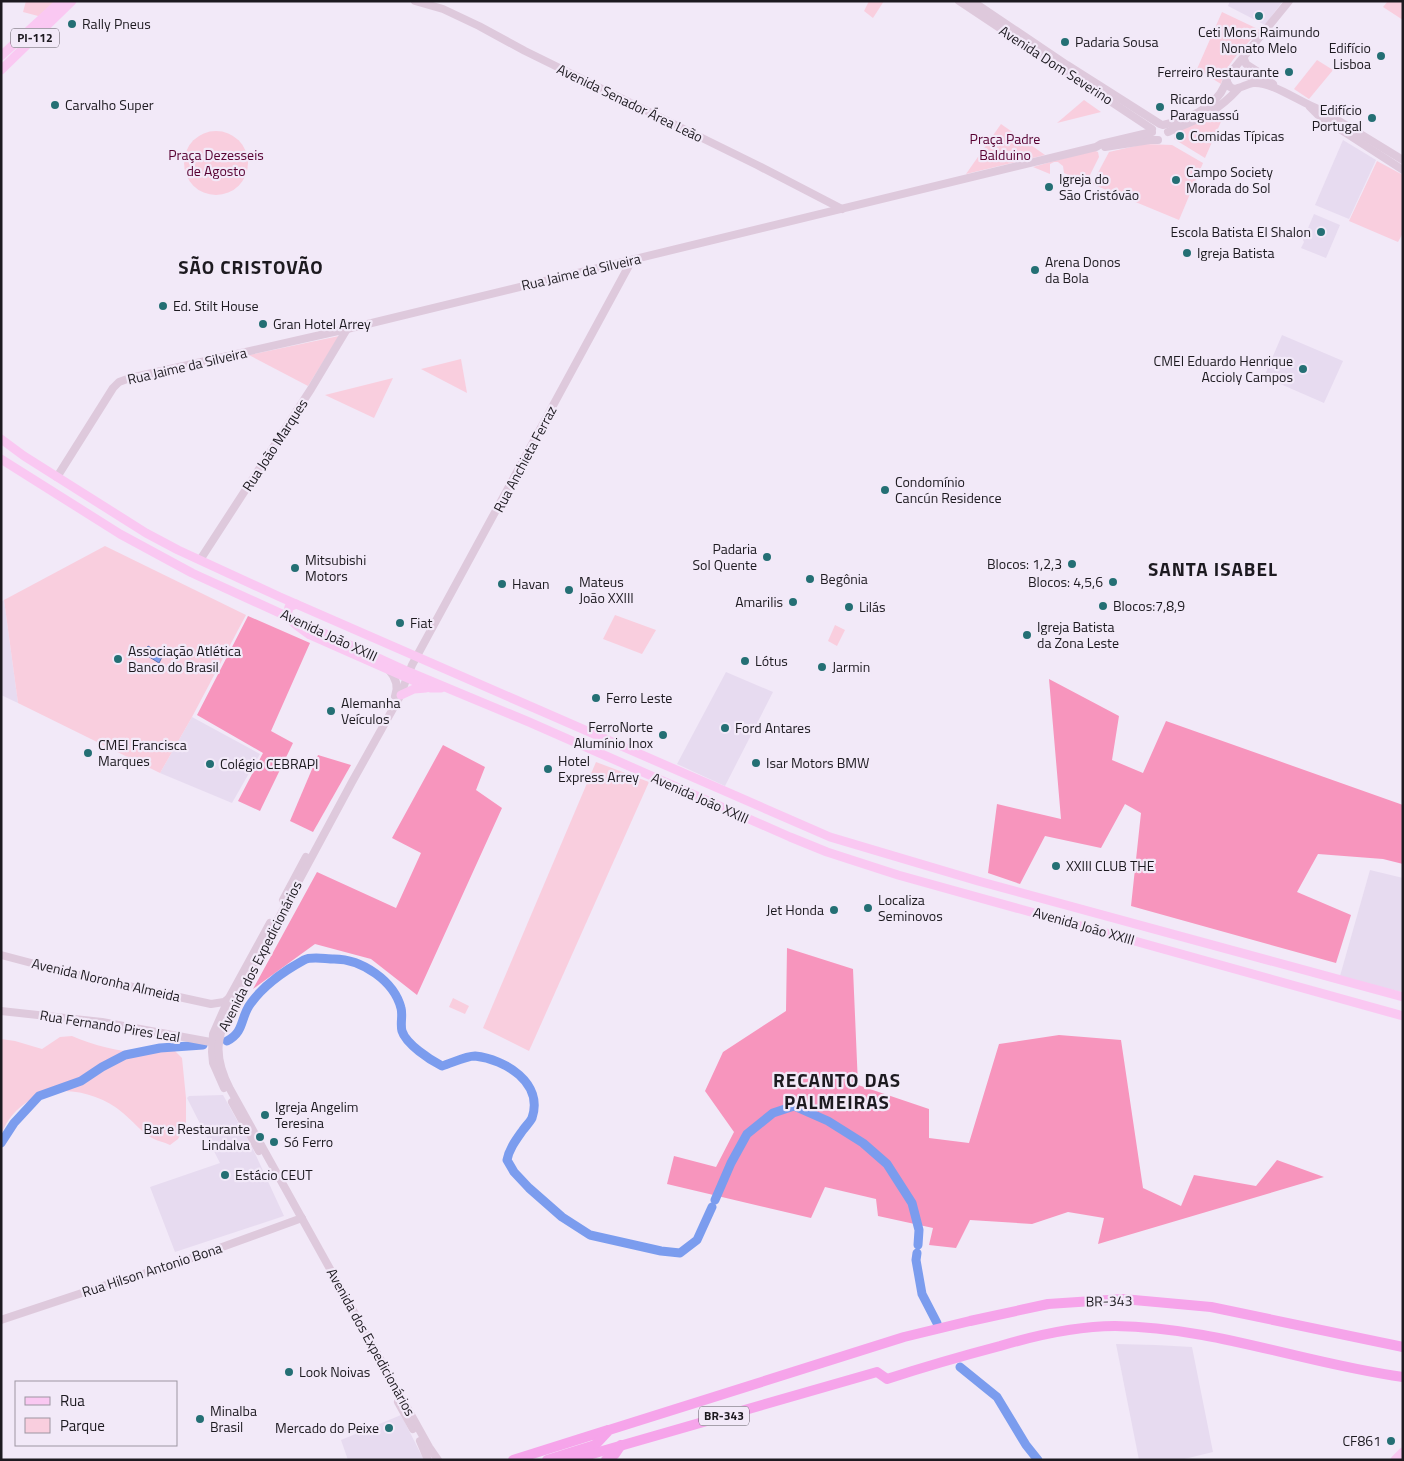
<svg xmlns="http://www.w3.org/2000/svg" width="1404" height="1461" viewBox="0 0 1404 1461" font-family="'Titillium Web',sans-serif">
	<style>
		.built { fill: #e7dbf0 }
		.green { fill: #f9cede }
		.forest { fill: #f795bd }
		.water { fill: #7b9cee; stroke: #5f75b0 }
		.lines { fill: none; stroke-linecap: round; stroke-linejoin: round }
		.river { stroke: #7b9cee; stroke-width: 9 }
		.secondary { stroke: #dec9dc; stroke-width: 8 }
		.primary { stroke: #fac8f2; stroke-width: 9 }
		.highway { stroke: #f6a4ea; stroke-width: 10 }
		.poi-dot { fill: #246f74; stroke: #f2e9f8; stroke-width: 2 }
		.labels { text-anchor: middle; stroke-width: 4.5; stroke-linejoin: round; paint-order: stroke }
		.shield { fill: #f2e9f8; stroke: #5d5861; stroke-width: 1 }
		.shield-label { font-size: 12px; font-weight: bold; fill: #1d1a20 }
		.poi-label { font-size: 14px; fill: #1d1a20; stroke: #f2e9f8; text-anchor: start }
		.street-label { font-size: 14px; fill: #1d1a20; stroke: #f2e9f8 }
		.park-label { font-size: 14px; fill: #570031; stroke: #f2e9f8 }
		.district-label { font-size: 19px; font-weight: bold; letter-spacing: 1px; fill: #1d1a20; stroke: #f2e9f8 }
	</style>
	<rect width="100%" height="100%" fill="#f2e9f8"/>
	<g class="built">
		<path d="M1230,1H1283L1265,25L1228,6Z"/>
		<path d="M1343,140L1376,160L1349,219L1315,205Z"/>
		<path d="M1314,214L1340,225L1326,258L1301,248L1304,242L1303,240Z"/>
		<path d="M1282,335L1343,361L1324,403L1264,377Z"/>
		<path d="M4,600L18,703L1,695V602Z"/>
		<path d="M726,672L773,692L725,786L677,764Z"/>
		<path d="M192,717L260,754L232,803L160,773Z"/>
		<path d="M1370,870L1403,878V986L1401,992L1340,976Z"/>
		<path d="M223,1095L252,1147L284,1216L175,1252L150,1187L220,1163L187,1098L189,1096Z"/>
		<path d="M1116,1344L1156,1345L1192,1347L1213,1452L1180,1460H1139Z"/>
		<path d="M401,1415L424,1460H348L341,1440Z"/>
	</g>
	<g class="green">
		<path d="M26,1H59L42,17L23,12Z"/>
		<path d="M869,1H884L873,18L864,11Z"/>
		<path d="M1388,1H1403V20L1383,7Z"/>
		<path d="M1222,12L1260,30C1246,46 1226,62 1221,84L1197,69Z"/>
		<path d="M1317,60L1333,70L1309,99L1294,89Z"/>
		<path d="M1084,100L1101,112L1057,123Z"/>
		<path d="M1217,111L1224,115L1205,158L1174,139V132Z"/>
		<path d="M1001,124L1045,155L966,174Z"/>
		<circle cx="216" cy="163" r="32"/>
		<path d="M1144,144L1172,145L1203,163L1179,220L1092,184L1109,152Z"/>
		<path d="M1093,150L1098,152L1099,157L1086,183L1064,173L1063,166L1058,162H1054L1050,164V174L1033,167Z"/>
		<path d="M1377,161L1403,175V233L1398,242L1349,221Z"/>
		<path d="M339,336L308,386L249,355Z"/>
		<path d="M461,359L467,393L421,369Z"/>
		<path d="M393,378L374,418L325,395Z"/>
		<path d="M105,546L246,615L192,717L160,773L18,703L4,600Z"/>
		<path d="M615,615L656,630L642,654L603,639Z"/>
		<path d="M835,625L845,630L837,646L828,641Z"/>
		<path d="M596,762L649,782L529,1051L483,1028Z"/>
		<path d="M453,998L469,1006L465,1014L449,1007Z"/>
		<path d="M72,1036C96,1046 121,1053 148,1052C157,1052 166,1051 175,1051L182,1058L186,1098V1126L178,1139L170,1145C164,1142 157,1141 152,1138C141,1132 133,1121 123,1113C98,1092 58,1083 30,1100C16,1109 7,1119 1,1135V1039L15,1041L42,1049L60,1037Z"/>
	</g>
	<g class="forest">
		<path d="M248,616L310,643L271,731L293,743L260,811L238,801L263,753L197,715Z"/>
		<path d="M1049,679L1119,716L1112,760L1143,773L1166,721L1403,805V864L1383,859L1318,854L1297,892L1351,915L1336,963L1131,906L1141,813L1125,804L1101,848L1045,836L1020,884L988,873L997,804L1061,819Z"/>
		<path d="M443,745L485,767L476,790L502,808L417,995L371,959L315,944L253,989L317,872L396,908L421,853L392,838Z"/>
		<path d="M318,755L351,765L313,832L290,821Z"/>
		<path d="M787,948L853,969L858,1085L929,1109V1138L969,1143L999,1044L1059,1035L1121,1040L1143,1188L1181,1206L1194,1175L1256,1186L1277,1160L1324,1177L1098,1244L1104,1218L1068,1212L1032,1224L970,1220L956,1248L929,1245L933,1228L878,1216L876,1199L825,1187L811,1218L667,1184L674,1156L716,1167L734,1132L705,1091L723,1052L786,1011Z"/>
	</g>
	<path class="water" d="M148,646L163,655L159,663L143,653Z"/>
	<g class="lines">
		<g class="river">
			<path d="M227,1041C245,1032 240,1017 251,1003C264,985 284,971 304,960C311,956 325,959 334,959C362,959 394,981 401,1008C403,1015 400,1024 402,1031C406,1044 430,1060 442,1066C452,1063 466,1056 475,1056C505,1059 544,1083 532,1118C530,1122 526,1126 523,1130C516,1140 509,1149 507,1160L514,1172L529,1188L562,1217L590,1235L661,1251L680,1253L697,1240L712,1207"/>
			<path d="M1,1143L14,1123L39,1096L81,1081L102,1067L125,1055L160,1048L203,1045"/>
			<path d="M715,1200L731,1163L747,1134L773,1113L794,1106L828,1121L863,1143L887,1164L912,1203L919,1230L918,1245"/>
			<path d="M917,1253L916,1260L922,1294L937,1323"/>
			<path d="M960,1367L997,1397L1026,1445L1038,1460"/>
		</g>
		<g class="secondary">
			<path d="M415,1L443,9L479,26L525,51L757,165L842,209"/>
			<path d="M959,1L1152,129"/>
			<path d="M972,1L1067,65L1160,124"/>
			<path d="M1244,59L1246,64L1263,75"/>
			<path d="M1243,75C1255,75 1263,78 1273,84"/>
			<path d="M1227,82L1230,87L1234,89C1241,88 1247,84 1253,83C1272,81 1302,104 1321,110L1403,160"/>
			<path d="M1310,107L1318,115L1403,170"/>
			<path d="M1163,125C1190,119 1221,106 1228,76L1289,1"/>
			<path d="M1168,132C1198,119 1215,114 1238,89"/>
			<path d="M1105,147L1150,140H1158"/>
			<path d="M57,477L113,388L119,382L130,378L347,329L1096,147L1101,144L1152,132"/>
			<path d="M200,560L311,389L347,329"/>
			<path d="M389,670C396,678 399,686 395,696"/>
			<path d="M283,900L306,857"/>
			<path d="M1,955L73,974L211,1004L224,1002L229,998"/>
			<path d="M1,1011L102,1022L216,1043"/>
			<path d="M224,1088L213,1063L212,1052L213,1034L229,998L270,923"/>
			<path d="M232,1102L259,1151"/>
			<path d="M1,1320L115,1282L167,1267L302,1218"/>
			<path d="M398,1402L413,1429"/>
			<path d="M420,1441L428,1460"/>
			<path d="M438,1460L429,1447L230,1089C213,1056 216,1037 232,1005L352,782L399,698L412,665L632,260"/>
		</g>
		<g class="primary">
			<path d="M1,56L61,1"/>
			<path d="M1,70L72,1"/>
			<path d="M1,439L24,456L146,533L178,550L280,597L830,837L978,881L1403,997"/>
			<path d="M1,459L120,534L192,573L409,672L529,722L790,837L827,852L898,875L1403,1016"/>
			<path d="M296,604L289,607L287,616L295,624L310,635L430,688H441"/>
			<path d="M401,695L414,689L426,688"/>
			<path d="M1395,1460L1403,1452"/>
		</g>
		<g class="highway">
			<path d="M513,1460L608,1430"/>
			<path d="M547,1460L595,1445L609,1430L904,1337L970,1321L1048,1304L1123,1299L1211,1307L1403,1347"/>
			<path d="M571,1460L877,1372L887,1379C924,1367 962,1356 1000,1346C1037,1335 1076,1326 1115,1326C1214,1327 1306,1364 1403,1377"/>
			<path d="M606,1460L615,1454L621,1445"/>
		</g>
	</g>
	<g class="poi-dot">
		<circle cx="1259" cy="16" r="5"/>
		<circle cx="72" cy="24" r="5"/>
		<circle cx="1065" cy="42" r="5"/>
		<circle cx="1381" cy="56" r="5"/>
		<circle cx="1289" cy="72" r="5"/>
		<circle cx="55" cy="105" r="5"/>
		<circle cx="1160" cy="107" r="5"/>
		<circle cx="1372" cy="118" r="5"/>
		<circle cx="1180" cy="136" r="5"/>
		<circle cx="1176" cy="180" r="5"/>
		<circle cx="1049" cy="187" r="5"/>
		<circle cx="1321" cy="232" r="5"/>
		<circle cx="1187" cy="253" r="5"/>
		<circle cx="1035" cy="270" r="5"/>
		<circle cx="163" cy="306" r="5"/>
		<circle cx="263" cy="324" r="5"/>
		<circle cx="1303" cy="369" r="5"/>
		<circle cx="885" cy="490" r="5"/>
		<circle cx="767" cy="557" r="5"/>
		<circle cx="1072" cy="564" r="5"/>
		<circle cx="295" cy="568" r="5"/>
		<circle cx="810" cy="579" r="5"/>
		<circle cx="1113" cy="582" r="5"/>
		<circle cx="502" cy="584" r="5"/>
		<circle cx="569" cy="590" r="5"/>
		<circle cx="793" cy="602" r="5"/>
		<circle cx="1103" cy="606" r="5"/>
		<circle cx="849" cy="607" r="5"/>
		<circle cx="400" cy="623" r="5"/>
		<circle cx="1027" cy="635" r="5"/>
		<circle cx="118" cy="659" r="5"/>
		<circle cx="745" cy="661" r="5"/>
		<circle cx="822" cy="667" r="5"/>
		<circle cx="596" cy="698" r="5"/>
		<circle cx="331" cy="711" r="5"/>
		<circle cx="725" cy="728" r="5"/>
		<circle cx="663" cy="735" r="5"/>
		<circle cx="88" cy="753" r="5"/>
		<circle cx="756" cy="763" r="5"/>
		<circle cx="210" cy="764" r="5"/>
		<circle cx="548" cy="769" r="5"/>
		<circle cx="1056" cy="866" r="5"/>
		<circle cx="868" cy="908" r="5"/>
		<circle cx="834" cy="910" r="5"/>
		<circle cx="265" cy="1115" r="5"/>
		<circle cx="260" cy="1137" r="5"/>
		<circle cx="274" cy="1142" r="5"/>
		<circle cx="225" cy="1175" r="5"/>
		<circle cx="289" cy="1372" r="5"/>
		<circle cx="200" cy="1419" r="5"/>
		<circle cx="389" cy="1428" r="5"/>
		<circle cx="1391" cy="1441" r="5"/>
	</g>
	<g class="labels">
		<g class="shield">
			<rect x="11" y="28.5" width="48" height="19" rx="4"/>
			<rect x="699" y="1406.5" width="50" height="19" rx="4"/>
		</g>
		<g class="shield-label">
			<text x="35" y="42">PI-112</text>
			<text x="724" y="1420">BR-343</text>
		</g>
		<g class="poi-label">
			<text x="82" y="29">Rally Pneus</text>
			<text x="1259" y="37" text-anchor="middle">Ceti Mons Raimundo<tspan x="1259" dy="16">Nonato Melo</tspan></text>
			<text x="1075" y="47">Padaria Sousa</text>
			<text x="1371" y="53" text-anchor="end">Edifício<tspan x="1371" dy="16">Lisboa</tspan></text>
			<text x="1279" y="77" text-anchor="end">Ferreiro Restaurante</text>
			<text x="1170" y="104">Ricardo<tspan x="1170" dy="16">Paraguassú</tspan></text>
			<text x="65" y="110">Carvalho Super</text>
			<text x="1362" y="115" text-anchor="end">Edifício<tspan x="1362" dy="16">Portugal</tspan></text>
			<text x="1190" y="141">Comidas Típicas</text>
			<text x="1186" y="177">Campo Society<tspan x="1186" dy="16">Morada do Sol</tspan></text>
			<text x="1059" y="184">Igreja do<tspan x="1059" dy="16">São Cristóvão</tspan></text>
			<text x="1311" y="237" text-anchor="end">Escola Batista El Shalon</text>
			<text x="1197" y="258">Igreja Batista</text>
			<text x="1045" y="267">Arena Donos<tspan x="1045" dy="16">da Bola</tspan></text>
			<text x="173" y="311">Ed. Stilt House</text>
			<text x="273" y="329">Gran Hotel Arrey</text>
			<text x="1293" y="366" text-anchor="end">CMEI Eduardo Henrique<tspan x="1293" dy="16">Accioly Campos</tspan></text>
			<text x="895" y="487">Condomínio<tspan x="895" dy="16">Cancún Residence</tspan></text>
			<text x="757" y="554" text-anchor="end">Padaria<tspan x="757" dy="16">Sol Quente</tspan></text>
			<text x="305" y="565">Mitsubishi<tspan x="305" dy="16">Motors</tspan></text>
			<text x="1062" y="569" text-anchor="end">Blocos: 1,2,3</text>
			<text x="820" y="584">Begônia</text>
			<text x="579" y="587">Mateus<tspan x="579" dy="16">João XXIII</tspan></text>
			<text x="1103" y="587" text-anchor="end">Blocos: 4,5,6</text>
			<text x="512" y="589">Havan</text>
			<text x="783" y="607" text-anchor="end">Amarilis</text>
			<text x="1113" y="611">Blocos:7,8,9</text>
			<text x="859" y="612">Lilás</text>
			<text x="410" y="628">Fiat</text>
			<text x="1037" y="632">Igreja Batista<tspan x="1037" dy="16">da Zona Leste</tspan></text>
			<text x="128" y="656">Associação Atlética<tspan x="128" dy="16">Banco do Brasil</tspan></text>
			<text x="755" y="666">Lótus</text>
			<text x="832" y="672">Jarmin</text>
			<text x="606" y="703">Ferro Leste</text>
			<text x="341" y="708">Alemanha<tspan x="341" dy="16">Veículos</tspan></text>
			<text x="653" y="732" text-anchor="end">FerroNorte<tspan x="653" dy="16">Alumínio Inox</tspan></text>
			<text x="735" y="733">Ford Antares</text>
			<text x="98" y="750">CMEI Francisca<tspan x="98" dy="16">Marques</tspan></text>
			<text x="558" y="766">Hotel<tspan x="558" dy="16">Express Arrey</tspan></text>
			<text x="766" y="768">Isar Motors BMW</text>
			<text x="220" y="769">Colégio CEBRAPI</text>
			<text x="1066" y="871">XXIII CLUB THE</text>
			<text x="878" y="905">Localiza<tspan x="878" dy="16">Seminovos</tspan></text>
			<text x="824" y="915" text-anchor="end">Jet Honda</text>
			<text x="275" y="1112">Igreja Angelim<tspan x="275" dy="16">Teresina</tspan></text>
			<text x="250" y="1134" text-anchor="end">Bar e Restaurante<tspan x="250" dy="16">Lindalva</tspan></text>
			<text x="284" y="1147">Só Ferro</text>
			<text x="235" y="1180">Estácio CEUT</text>
			<text x="299" y="1377">Look Noivas</text>
			<text x="210" y="1416">Minalba<tspan x="210" dy="16">Brasil</tspan></text>
			<text x="379" y="1433" text-anchor="end">Mercado do Peixe</text>
			<text x="1381" y="1446" text-anchor="end">CF861</text>
		</g>
		<g class="street-label">
			<text transform="translate(1056 65) rotate(33)" y="5">Avenida Dom Severino</text>
			<text transform="translate(630 103) rotate(26)" y="5">Avenida Senador Área Leão</text>
			<text transform="translate(581 272) rotate(-13)" y="5">Rua Jaime da Silveira</text>
			<text transform="translate(187 366) rotate(-13)" y="5">Rua Jaime da Silveira</text>
			<text transform="translate(275 445) rotate(-57)" y="5">Rua João Marques</text>
			<text transform="translate(525 459) rotate(-62)" y="5">Rua Anchieta Ferraz</text>
			<text transform="translate(329 635) rotate(25)" y="5">Avenida João XXIII</text>
			<text transform="translate(700 798) rotate(24)" y="5">Avenida João XXIII</text>
			<text transform="translate(1084 926) rotate(16)" y="5">Avenida João XXIII</text>
			<text transform="translate(260 956) rotate(-63)" y="5">Avenida dos Expedicionários</text>
			<text transform="translate(106 980) rotate(13)" y="5">Avenida Noronha Almeida</text>
			<text transform="translate(110 1026) rotate(9)" y="5">Rua Fernando Pires Leal</text>
			<text transform="translate(152 1270) rotate(-18)" y="5">Rua Hilson Antonio Bona</text>
			<text transform="translate(1109 1301) rotate(-1)" y="5">BR-343</text>
			<text transform="translate(371 1342) rotate(61)" y="5">Avenida dos Expedicionários</text>
		</g>
		<g class="park-label">
			<text x="1005" y="144">Praça Padre<tspan x="1005" dy="16">Balduino</tspan></text>
			<text x="216" y="160">Praça Dezesseis<tspan x="216" dy="16">de Agosto</tspan></text>
		</g>
		<g class="district-label">
			<text x="251" y="274">SÃO CRISTOVÃO</text>
			<text x="1213" y="576">SANTA ISABEL</text>
			<text x="837" y="1087">RECANTO DAS<tspan x="837" dy="22">PALMEIRAS</tspan></text>
		</g>
	</g>
	<rect width="1404" height="1461" fill="none" stroke="#1d1a20" stroke-width="5"/>
	<rect x="15" y="1381" width="162" height="65" fill="#f2e9f8" stroke="#9d96a2"/>
	<rect x="25" y="1397" width="25" height="8" fill="#fac8f2" stroke="#9d96a2"/>
	<text x="60" y="1406" font-size="15" fill="#1d1a20">Rua</text>
	<rect x="25" y="1418" width="25" height="15" fill="#f9cede" stroke="#9d96a2"/>
	<text x="60" y="1431" font-size="15" fill="#1d1a20">Parque</text>
</svg>
